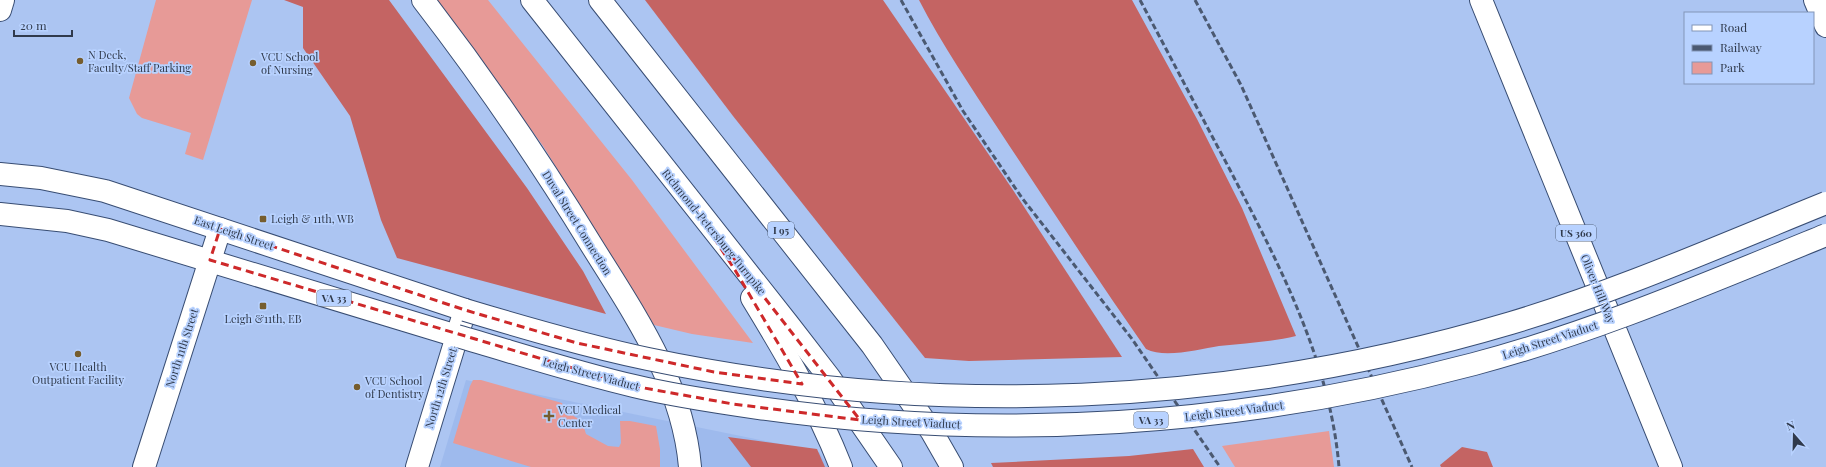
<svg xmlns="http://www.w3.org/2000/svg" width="1826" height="467" viewBox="0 0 1826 467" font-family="'Playfair Display',serif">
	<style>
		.built { fill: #9ebaed }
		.green { fill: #e79a97 }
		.forest { fill: #c46463 }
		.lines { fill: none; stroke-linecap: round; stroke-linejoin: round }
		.street-casing { stroke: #384d73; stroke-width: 24 }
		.secondary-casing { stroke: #384d73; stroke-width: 24 }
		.primary-casing { stroke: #384d73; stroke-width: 24 }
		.highway-casing { stroke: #384d73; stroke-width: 24 }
		.street { stroke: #fff; stroke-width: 22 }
		.secondary { stroke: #fff; stroke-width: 22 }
		.primary { stroke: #fff; stroke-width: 22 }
		.highway { stroke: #fff; stroke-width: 22 }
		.rail { stroke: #4b5971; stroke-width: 3; stroke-dasharray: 6 3; stroke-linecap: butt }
		.primary-bridge-casing { stroke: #384d73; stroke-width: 24; stroke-linecap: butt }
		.primary-bridge { stroke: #fff; stroke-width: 22 }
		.marked { fill: none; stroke: #ce292a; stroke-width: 3; stroke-dasharray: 8 5; stroke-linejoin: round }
		.poi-dot { fill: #765d2e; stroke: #b8d2ff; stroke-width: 1.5 }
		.labels { text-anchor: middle; stroke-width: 3.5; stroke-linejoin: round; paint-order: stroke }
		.shield { fill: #b8d2ff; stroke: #596882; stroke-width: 1 }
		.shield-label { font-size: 10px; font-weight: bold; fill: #303a4c }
		.poi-label { font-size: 11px; fill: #303a4c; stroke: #b8d2ff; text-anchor: start }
		.street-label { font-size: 11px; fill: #303a4c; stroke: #b8d2ff }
	</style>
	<rect width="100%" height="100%" fill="#acc5f2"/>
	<path class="built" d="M466,380L819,452L829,467H440Z"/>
	<g class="green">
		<path d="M156,0H252L203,160L185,154L191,133L142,118L137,114L129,98Z"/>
		<path d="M437,0H488L632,180L753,343L692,334L654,325L543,146Z"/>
		<path d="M473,380H481L562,403C566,414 573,415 582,421L586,434L608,446L619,447L621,443L620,421H630L656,426L660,449V467H531L453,443L470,386Z"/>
		<path d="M1329,431L1334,467H1235L1222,446Z"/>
	</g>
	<g class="forest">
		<path d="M284,0H389L527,188L583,271L606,314L397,258L381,220L350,116L303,48V7Z"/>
		<path d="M645,0H883L1013,190L1122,357L969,361L925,358L733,116Z"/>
		<path d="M919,0H1132L1197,119L1242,208L1296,336C1271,342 1245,343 1219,346C1199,349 1165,359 1146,349C1096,277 1047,203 999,130C971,87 942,45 919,0Z"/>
		<path d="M728,437L817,449L825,467H751Z"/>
		<path d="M1462,447L1487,452L1493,467H1441L1440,465Z"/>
		<path d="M1193,449L1204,467H993L991,463L1129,456Z"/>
	</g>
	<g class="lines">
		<g class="street-casing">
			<path id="street" d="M417,467L465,310"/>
		</g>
		<g class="secondary-casing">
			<g id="secondary">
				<path d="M423,0C484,79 540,161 592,246C635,315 683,384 690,467"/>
				<path d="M0,10L3,0"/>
				<path d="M144,467L220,229"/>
			</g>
		</g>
		<g class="primary-casing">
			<g id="primary">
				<path d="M1481,0L1671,467"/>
				<path d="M1815,0L1826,26"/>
				<path d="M0,174L41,178L105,191L465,310"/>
				<path d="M0,214L67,221L108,230L457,336"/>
			</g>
		</g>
		<g class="highway-casing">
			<g id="highway">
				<path d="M532,0L788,324L829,377L891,467"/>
				<path d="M600,0L872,345L932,432L952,467"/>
				<path d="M752,298C785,352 818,408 841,467"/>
			</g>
		</g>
		<use href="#street" class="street"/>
		<use href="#secondary" class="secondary"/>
		<use href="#primary" class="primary"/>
		<use href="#highway" class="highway"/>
		<g class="rail">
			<path d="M901,0L963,111L1022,198L1132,339L1220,467"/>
			<path d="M1140,0C1170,56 1199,112 1229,168C1278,262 1330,360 1339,467"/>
			<path d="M1195,0L1241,85L1412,467"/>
		</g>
		<g class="primary-bridge-casing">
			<g id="primary-bridge">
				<path d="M465,310C525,328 586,346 648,359C934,419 1231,406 1511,323C1618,291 1722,245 1826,203"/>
				<path d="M457,336C516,353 574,372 634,386C675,396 717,402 759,408C998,442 1241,426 1474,364C1595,332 1710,282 1826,235"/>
			</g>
		</g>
		<use href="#primary-bridge" class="primary-bridge"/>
	</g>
	<path class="marked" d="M693,206L860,420L733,404L633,386L210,260L220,229L465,310L577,343L714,372L802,384L735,270Z"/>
	<g class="poi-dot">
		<circle cx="80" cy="61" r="4"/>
		<circle cx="253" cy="63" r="4"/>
		<rect x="259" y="215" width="8" height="8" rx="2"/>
		<rect x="259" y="302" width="8" height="8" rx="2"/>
		<circle cx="78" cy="354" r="4"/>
		<circle cx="357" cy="387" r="4"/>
		<path d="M547 410h4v4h4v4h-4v4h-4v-4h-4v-4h4z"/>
	</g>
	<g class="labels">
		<g class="shield">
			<rect x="768" y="222" width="26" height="16" rx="3"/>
			<rect x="1556" y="225" width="40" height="16" rx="3"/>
			<rect x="317" y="290" width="34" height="16" rx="3"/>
			<rect x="1134" y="412" width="34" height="16" rx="3"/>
		</g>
		<g class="shield-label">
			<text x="781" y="234">I 95</text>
			<text x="1576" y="237">US 360</text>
			<text x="334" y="302">VA 33</text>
			<text x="1151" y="424">VA 33</text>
		</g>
		<g class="poi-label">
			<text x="88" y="59">N Deck,<tspan x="88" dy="13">Faculty/Staff Parking</tspan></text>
			<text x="261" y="61">VCU School<tspan x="261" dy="13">of Nursing</tspan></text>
			<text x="271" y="223">Leigh &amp; 11th, WB</text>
			<text x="263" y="323" text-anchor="middle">Leigh &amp;11th, EB</text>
			<text x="78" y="371" text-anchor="middle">VCU Health<tspan x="78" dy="13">Outpatient Facility</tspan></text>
			<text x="365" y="385">VCU School<tspan x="365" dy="13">of Dentistry</tspan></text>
			<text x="558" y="414">VCU Medical<tspan x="558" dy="13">Center</tspan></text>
		</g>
		<g class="street-label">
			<text transform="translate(577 223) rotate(58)" y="4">Duval Street Connection</text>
			<text transform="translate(714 232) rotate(51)" y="4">Richmond-Petersburg Turnpike</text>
			<text transform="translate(234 233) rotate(19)" y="4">East Leigh Street</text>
			<text transform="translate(1598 289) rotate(68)" y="4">Oliver Hill Way</text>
			<text transform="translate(1550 340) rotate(-18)" y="4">Leigh Street Viaduct</text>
			<text transform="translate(182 348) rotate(-72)" y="4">North 11th Street</text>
			<text transform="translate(591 374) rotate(15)" y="4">Leigh Street Viaduct</text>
			<text transform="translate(441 388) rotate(-73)" y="4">North 12th Street</text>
			<text transform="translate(1234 411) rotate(-7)" y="4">Leigh Street Viaduct</text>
			<text transform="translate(911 422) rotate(3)" y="4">Leigh Street Viaduct</text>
		</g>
	</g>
	<rect x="1684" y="12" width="130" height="72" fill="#b8d2ff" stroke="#8295b7"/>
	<rect x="1692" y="25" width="20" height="6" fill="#ffffff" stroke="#8295b7"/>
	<text x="1720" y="32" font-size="12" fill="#303a4c">Road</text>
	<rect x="1692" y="45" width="20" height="6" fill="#4b5971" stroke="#8295b7"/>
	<text x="1720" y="52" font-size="12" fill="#303a4c">Railway</text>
	<rect x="1692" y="62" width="20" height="12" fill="#e79a97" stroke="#8295b7"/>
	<text x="1720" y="72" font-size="12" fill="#303a4c">Park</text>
	<g transform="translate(1794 435) rotate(340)" stroke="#b8d2ff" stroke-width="3" paint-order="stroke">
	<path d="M0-3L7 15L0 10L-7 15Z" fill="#303a4c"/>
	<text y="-6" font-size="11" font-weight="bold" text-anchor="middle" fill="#303a4c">N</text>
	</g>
	<path d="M14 30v6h58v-6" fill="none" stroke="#303a4c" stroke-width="2"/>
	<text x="20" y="30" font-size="12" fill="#303a4c" stroke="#b8d2ff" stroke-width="3" paint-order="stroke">20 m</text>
</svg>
